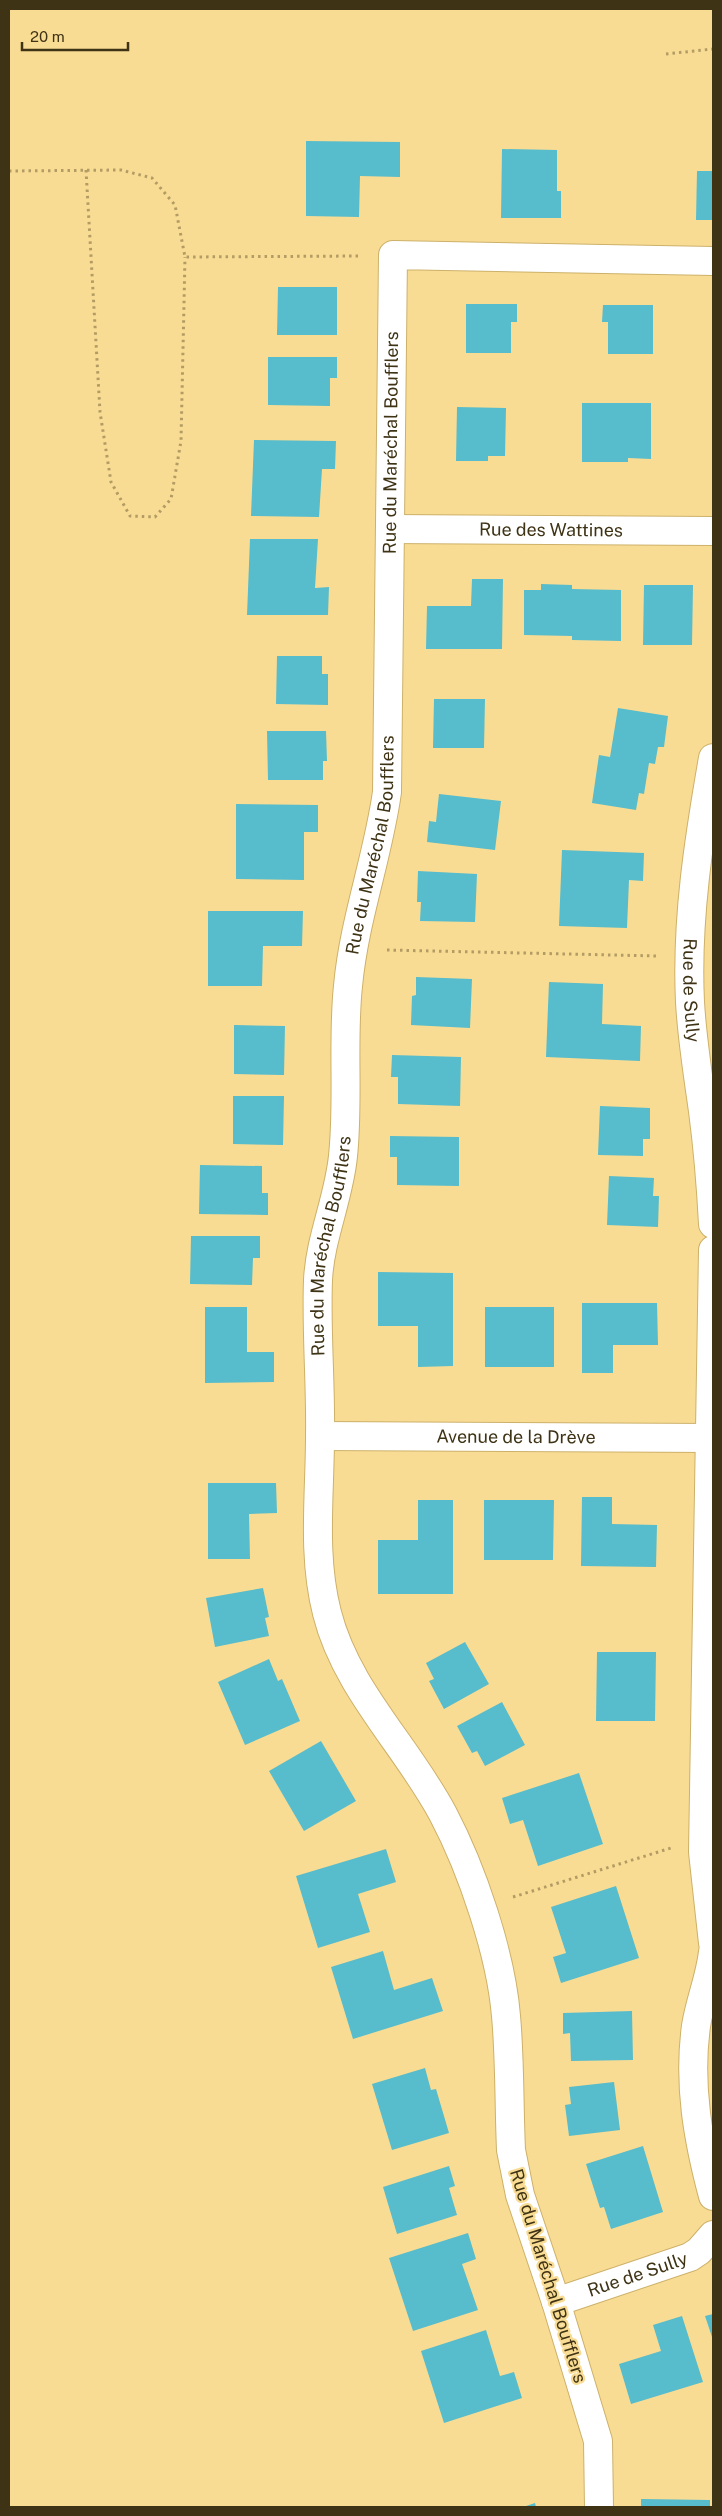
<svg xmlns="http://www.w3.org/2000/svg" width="722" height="2516" viewBox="0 0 722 2516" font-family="'Public Sans',sans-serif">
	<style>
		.building { fill: #57bccb }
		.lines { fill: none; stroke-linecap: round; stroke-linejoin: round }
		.minor-casing { stroke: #cdb16a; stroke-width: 30 }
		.path { stroke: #b29c64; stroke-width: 3; stroke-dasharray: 2.5 4; stroke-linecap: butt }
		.minor { stroke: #fff; stroke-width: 28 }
		.labels { text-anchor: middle; stroke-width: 4.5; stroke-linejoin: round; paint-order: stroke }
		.street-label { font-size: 18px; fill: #3f3316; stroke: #f9dc94 }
	</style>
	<rect width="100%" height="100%" fill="#f9dc94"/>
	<g class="building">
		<path d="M306,141L400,142V177L360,176L359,217L306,216Z"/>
		<path d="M502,149L557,150V191H561V218H501Z"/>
		<path d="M697,171H713V220H696Z"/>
		<path d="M278,287H337V335H277Z"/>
		<path d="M466,304H517V322H511V353H466Z"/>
		<path d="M603,305H653V354H608V322H602Z"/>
		<path d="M268,357H337V378H330V406L268,405Z"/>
		<path d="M582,403H651V459L628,458V462H582Z"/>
		<path d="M457,407L506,408L505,456H488V461H456Z"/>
		<path d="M254,440L336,441L335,469H322L319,517L251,516Z"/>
		<path d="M250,539H318L315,588L329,587L328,615H247Z"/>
		<path d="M472,579H503L502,649H426L427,606H471Z"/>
		<path d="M541,584L572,585V589L621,590V641L572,640V636L524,635V590H541Z"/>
		<path d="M644,585H693L692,645H643Z"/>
		<path d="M277,656H322V674H328V705L276,704Z"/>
		<path d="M434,699H485L484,748H433Z"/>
		<path d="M618,708L668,716L664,747H658L655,764L649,763L644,794L639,793L636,810L592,803L599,755L610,757Z"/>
		<path d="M267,731H326L327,761H323V780H268Z"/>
		<path d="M439,794L501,801L495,850L427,842L429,821L436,822Z"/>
		<path d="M236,804L318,805V832H304V880L236,879Z"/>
		<path d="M562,850L644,853L643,881L629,880L627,928L559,926Z"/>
		<path d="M418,871L477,874L475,922L420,921L421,902H417Z"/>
		<path d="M208,911H303L302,946H263L262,986H208Z"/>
		<path d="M416,977L472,979L470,1028L411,1025L412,996L416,995Z"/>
		<path d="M549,982L603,984L602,1024L641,1026L640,1061L546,1057Z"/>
		<path d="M234,1025L285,1026L284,1075L234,1074Z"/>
		<path d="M392,1055L461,1057L460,1106L398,1104V1077H391Z"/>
		<path d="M233,1096H284L283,1145L233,1144Z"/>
		<path d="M600,1106L650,1108V1139H643V1156L598,1155Z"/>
		<path d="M390,1136L459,1137V1186L397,1185V1157H390Z"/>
		<path d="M200,1165L262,1166V1193H268V1215L199,1214Z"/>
		<path d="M609,1176L654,1178L653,1196H659L658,1227L607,1225Z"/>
		<path d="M191,1236H260V1258H253L252,1285L190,1284Z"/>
		<path d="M378,1272L453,1273V1366L418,1367V1326H378Z"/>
		<path d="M582,1303H657L658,1345H613V1373H582Z"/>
		<path d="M205,1307H247V1352H274V1382L205,1383Z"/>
		<rect x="485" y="1307" width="69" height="60"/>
		<path d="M208,1483H276L277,1513L249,1514L250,1559H208Z"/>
		<path d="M582,1497H612V1524L657,1525L656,1567L581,1566Z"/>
		<path d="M418,1500H453V1594H378V1540H418Z"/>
		<path d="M484,1500H554L553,1560H484Z"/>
		<path d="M263,1588L269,1617L265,1618L269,1636L215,1647L206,1598Z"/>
		<path d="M465,1642L489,1684L444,1709L429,1681L434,1679L426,1663Z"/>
		<path d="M597,1652H656L655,1721H596Z"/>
		<path d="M269,1659L278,1681L282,1679L300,1721L245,1745L218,1682Z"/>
		<path d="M502,1702L525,1745L485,1766L477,1751L472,1753L457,1726Z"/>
		<path d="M321,1741L356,1801L304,1831L269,1771Z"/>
		<path d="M579,1773L603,1844L538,1866L523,1820L510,1824L502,1798Z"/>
		<path d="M386,1849L396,1882L358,1894L370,1932L318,1948L296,1876Z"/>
		<path d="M616,1886L639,1958L561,1983L553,1957L566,1953L551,1907Z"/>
		<path d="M383,1951L394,1990L432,1978L443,2011L353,2039L331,1967Z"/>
		<path d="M632,2011L633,2060L571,2061L570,2033L563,2034V2013Z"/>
		<path d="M425,2068L431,2090L436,2089L449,2133L392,2150L372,2084Z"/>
		<path d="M614,2082L620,2130L569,2136L565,2105L571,2104L569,2087Z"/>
		<path d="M643,2146L663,2212L611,2229L604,2207L600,2208L586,2164Z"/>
		<path d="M449,2166L455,2186L449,2188L457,2215L397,2234L383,2187Z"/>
		<path d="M468,2233L476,2259L462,2264L478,2310L413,2331L389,2258Z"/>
		<path d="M713,2314V2340L705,2316Z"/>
		<path d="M682,2316L703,2382L631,2404L619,2364L661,2351L653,2325Z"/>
		<path d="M486,2330L500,2376L514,2372L522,2398L444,2423L421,2351Z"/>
		<path d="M641,2499L710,2500V2507H641Z"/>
		<path d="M535,2503L536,2507H523Z"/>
	</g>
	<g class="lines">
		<g class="minor-casing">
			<g id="minor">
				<path id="s1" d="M390,529L713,531"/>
				<path id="s2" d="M713,758C699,838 686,920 690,1002C692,1039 698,1075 703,1111C708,1149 711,1186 713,1224"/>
				<path d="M713,1250L703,1852L713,1943"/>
				<path id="s3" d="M320,1436L713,1438"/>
				<path d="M713,1952C710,1978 700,2001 696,2026C688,2085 698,2140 713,2196"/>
				<path id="s4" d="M556,2302L690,2257L699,2251L713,2235"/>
				<path id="s5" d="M599,2507L598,2441L556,2302L520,2195L511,2150C509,2105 510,2060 506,2016C501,1954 472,1869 443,1814C407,1746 346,1689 327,1613C312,1555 320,1495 320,1436C321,1384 316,1332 318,1280C320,1238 339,1198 343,1156C349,1099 342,1042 348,986C354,920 378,857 387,792L393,255L713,261"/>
			</g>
		</g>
		<g class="path">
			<path d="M666,54L713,49"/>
			<path d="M86,170L100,412L111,482L130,516L155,517L171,499L181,441L185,257"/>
			<path d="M9,171L121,170L152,178L175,205L185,257L360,256"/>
			<path d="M387,950L658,956"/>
			<path d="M513,1897L671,1848"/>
		</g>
		<use href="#minor" class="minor"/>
	</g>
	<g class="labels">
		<g class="street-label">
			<text dy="6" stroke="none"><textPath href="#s5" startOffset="2128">Rue du Maréchal Boufflers</textPath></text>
			<text dy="6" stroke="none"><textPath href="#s1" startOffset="161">Rue des Wattines</textPath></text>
			<text dy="6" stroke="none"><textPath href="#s5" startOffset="1724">Rue du Maréchal Boufflers</textPath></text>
			<text dy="6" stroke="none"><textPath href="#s2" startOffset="234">Rue de Sully</textPath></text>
			<text dy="6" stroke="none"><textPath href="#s5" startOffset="1319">Rue du Maréchal Boufflers</textPath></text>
			<text dy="6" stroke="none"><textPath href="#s3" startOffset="196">Avenue de la Drève</textPath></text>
			<text dy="6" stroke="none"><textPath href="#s4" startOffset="86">Rue de Sully</textPath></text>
			<text transform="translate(548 2276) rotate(73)" y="6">Rue du Maréchal Boufflers</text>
		</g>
	</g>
	<rect width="722" height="2516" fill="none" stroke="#3f3316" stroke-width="20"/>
	<path d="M22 42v8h106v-8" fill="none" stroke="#3f3316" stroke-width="2.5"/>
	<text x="30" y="42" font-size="15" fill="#3f3316" stroke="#f9dc94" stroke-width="4" paint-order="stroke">20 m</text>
</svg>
